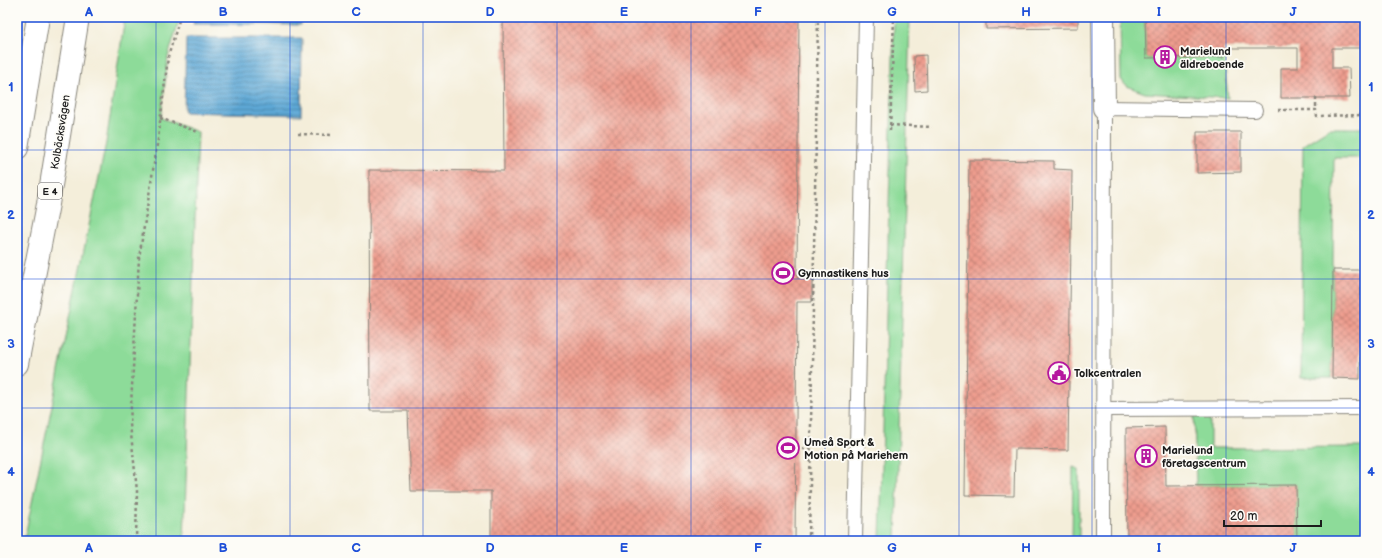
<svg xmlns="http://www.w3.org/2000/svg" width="1382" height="558" viewBox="0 0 1382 558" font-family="'Balsamiq Sans',sans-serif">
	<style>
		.grass { fill: #8ddb99; stroke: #547c5a }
		.water { fill: url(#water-rules); stroke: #3c6278 }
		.building { fill: url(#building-cross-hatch) }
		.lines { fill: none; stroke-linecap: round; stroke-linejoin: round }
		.service-casing { stroke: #88857b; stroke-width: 16 }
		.minor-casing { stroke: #88857b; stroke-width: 24 }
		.trunk-casing { stroke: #88857b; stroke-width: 24 }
		.path { stroke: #88857b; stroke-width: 2.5; stroke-dasharray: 3 3; stroke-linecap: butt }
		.service { stroke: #fff; stroke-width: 14 }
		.minor { stroke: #fff; stroke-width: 22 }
		.trunk { stroke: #fff; stroke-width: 22 }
		.grid { fill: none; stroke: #1d4ed8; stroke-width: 1; stroke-opacity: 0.55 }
		.labels { text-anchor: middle; stroke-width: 3.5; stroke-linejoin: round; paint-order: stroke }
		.shield { fill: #fdfcf7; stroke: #605f5e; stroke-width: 1 }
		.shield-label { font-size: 10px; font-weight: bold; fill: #1c1c1c }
		.poi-label { font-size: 11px; font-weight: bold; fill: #1c1c1c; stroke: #fdfcf7; text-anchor: start }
		.street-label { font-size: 11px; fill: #1c1c1c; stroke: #fdfcf7 }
		.neatline { fill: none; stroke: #1d4ed8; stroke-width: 1.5 }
		.grid-label { font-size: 13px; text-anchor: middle; font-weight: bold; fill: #1d4ed8 }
	</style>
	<defs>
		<pattern id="water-rules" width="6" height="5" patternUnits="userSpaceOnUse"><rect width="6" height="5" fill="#5da7d5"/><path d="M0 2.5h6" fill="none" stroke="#4c87ac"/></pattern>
		<pattern id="building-cross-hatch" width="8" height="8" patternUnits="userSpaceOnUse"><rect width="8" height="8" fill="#ee9d8e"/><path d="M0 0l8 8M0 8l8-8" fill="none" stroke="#c07f73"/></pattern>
	</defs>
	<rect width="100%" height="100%" fill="#fdfcf7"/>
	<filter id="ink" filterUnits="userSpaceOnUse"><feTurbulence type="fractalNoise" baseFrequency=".025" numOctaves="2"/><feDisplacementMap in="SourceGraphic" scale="8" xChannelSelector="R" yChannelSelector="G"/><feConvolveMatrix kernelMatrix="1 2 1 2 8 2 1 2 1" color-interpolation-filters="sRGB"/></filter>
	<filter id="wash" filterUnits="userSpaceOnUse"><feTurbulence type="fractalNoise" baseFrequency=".012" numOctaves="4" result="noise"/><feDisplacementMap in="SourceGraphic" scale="16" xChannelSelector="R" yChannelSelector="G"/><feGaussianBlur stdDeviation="0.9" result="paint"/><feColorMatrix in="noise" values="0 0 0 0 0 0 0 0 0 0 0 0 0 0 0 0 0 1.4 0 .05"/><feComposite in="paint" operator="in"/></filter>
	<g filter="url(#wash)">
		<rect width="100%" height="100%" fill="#f4eeda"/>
		<g class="grass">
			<path d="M125,17H180L168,57L161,118L198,132L184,541H24L106,143Z"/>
			<path d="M894,17H910L896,541H880Z"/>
			<path d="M1120,17H1145L1146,58L1224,57L1228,98L1145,93L1126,86L1121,79Z"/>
			<path d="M1330,128H1365V158H1334L1332,378H1301L1303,145Z"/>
			<path d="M1194,408H1210V448L1365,447V541H1297L1296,485L1196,486Z"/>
			<path d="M1073,467L1079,469V541H1072Z"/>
		</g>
		<g class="water">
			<path d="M195,17H301V25L193,24Z"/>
			<path d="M186,38H302L301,115L184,112Z"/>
		</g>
		<g id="blocks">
			<g class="building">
				<path d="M503,17H799L797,278H812V302H797L795,541H491V491H411L408,411H370L369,170L504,171Z"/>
				<path d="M986,17H1078V28L986,29Z"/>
				<path d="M1145,17H1365V48H1332V68H1349L1350,98H1281V68H1298V48H1224V57L1146,58Z"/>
				<path d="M926,55L927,90L915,91L914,56Z"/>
				<path d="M1197,132H1241V172L1197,173Z"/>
				<path d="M969,160L1054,161V169L1072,170L1068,450L1015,449L1014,496L965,495Z"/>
				<path d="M1333,270H1361L1360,379L1332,378Z"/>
				<path d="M1165,427L1166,486L1296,485L1297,541H1127L1126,428Z"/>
			</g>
		</g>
	</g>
	<g filter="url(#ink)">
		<use href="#blocks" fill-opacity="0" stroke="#88857b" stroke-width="1"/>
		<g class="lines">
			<g class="service-casing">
				<g id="service">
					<path d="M1104,409L1365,408"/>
					<path d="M855,541L866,17"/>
					<path d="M1103,541L1104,108L1255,110"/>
				</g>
			</g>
			<g class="minor-casing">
				<path id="minor" d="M1103,17L1104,108"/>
			</g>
			<g class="trunk-casing">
				<g id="trunk">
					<path d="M17,148L38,17"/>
					<path d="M17,364L48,204L78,17"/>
				</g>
			</g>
			<g class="path">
				<path d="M1316,98V110"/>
				<path d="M1278,110H1316L1317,116L1365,115"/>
				<path d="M160,118L198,132"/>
				<path d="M890,125L932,127"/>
				<path d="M890,131L894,17"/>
				<path d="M298,134L333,135"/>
				<path d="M796,449H811"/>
				<path d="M136,541L137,491L130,424L139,258L158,139L168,57L180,17"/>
				<path d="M809,541L818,17"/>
			</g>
			<use href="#service" class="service"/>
			<use href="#minor" class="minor"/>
			<use href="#trunk" class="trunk"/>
		</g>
	</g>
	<path class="grid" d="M156,17V541M290,17V541M423,17V541M557,17V541M691,17V541M825,17V541M959,17V541M1092,17V541M1226,17V541M17,150H1365M17,279H1365M17,408H1365"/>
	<defs>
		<g id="building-ring" transform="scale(1.15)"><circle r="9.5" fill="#fdfcf7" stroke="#b5179e" stroke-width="1.5"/><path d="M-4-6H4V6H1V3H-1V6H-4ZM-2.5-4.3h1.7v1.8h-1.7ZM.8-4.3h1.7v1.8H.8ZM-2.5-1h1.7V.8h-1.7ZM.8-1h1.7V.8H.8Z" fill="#b5179e"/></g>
		<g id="stadium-ring" transform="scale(1.15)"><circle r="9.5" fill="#fdfcf7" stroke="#b5179e" stroke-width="1.5"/><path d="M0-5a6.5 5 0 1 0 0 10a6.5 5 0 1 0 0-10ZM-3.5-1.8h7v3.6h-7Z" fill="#b5179e"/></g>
		<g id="civic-ring" transform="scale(1.15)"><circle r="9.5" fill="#fdfcf7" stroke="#b5179e" stroke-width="1.5"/><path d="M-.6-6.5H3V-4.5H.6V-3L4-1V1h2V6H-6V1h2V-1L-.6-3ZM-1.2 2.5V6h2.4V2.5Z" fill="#b5179e"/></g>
	</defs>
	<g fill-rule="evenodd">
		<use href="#building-ring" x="1165" y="57"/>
		<use href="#stadium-ring" x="783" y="273"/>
		<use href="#civic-ring" x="1059" y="373"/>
		<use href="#stadium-ring" x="788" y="448"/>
		<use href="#building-ring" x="1146" y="456"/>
	</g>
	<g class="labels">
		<rect class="shield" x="38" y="183" width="24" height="16" rx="3"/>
		<g class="shield-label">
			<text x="50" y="195">E 4</text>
		</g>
		<g class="poi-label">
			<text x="1180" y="55">Marielund<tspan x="1180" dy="13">äldreboende</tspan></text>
			<text x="798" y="277">Gymnastikens hus</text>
			<text x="1074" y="377">Tolkcentralen</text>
			<text x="804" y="446">Umeå Sport &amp;<tspan x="804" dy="13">Motion på Mariehem</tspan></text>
			<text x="1162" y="454">Marielund<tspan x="1162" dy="13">företagscentrum</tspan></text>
		</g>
		<g class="street-label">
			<text transform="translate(60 132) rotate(-81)" y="4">Kolbäcksvägen</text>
		</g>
	</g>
	<rect width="1382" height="558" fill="none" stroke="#fdfcf7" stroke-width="44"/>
	<path d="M1224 520v6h97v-6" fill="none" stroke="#1c1c1c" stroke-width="2"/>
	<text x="1230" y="520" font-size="12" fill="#1c1c1c" stroke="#fdfcf7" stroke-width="3" paint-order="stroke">20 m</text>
	<rect x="22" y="22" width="1338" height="514" class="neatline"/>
	<g class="grid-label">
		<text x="89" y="16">A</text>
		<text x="223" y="16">B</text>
		<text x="356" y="16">C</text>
		<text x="490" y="16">D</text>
		<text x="624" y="16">E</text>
		<text x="758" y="16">F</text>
		<text x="892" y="16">G</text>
		<text x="1026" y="16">H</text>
		<text x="1159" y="16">I</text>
		<text x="1293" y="16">J</text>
		<text x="11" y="91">1</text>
		<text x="1371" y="91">1</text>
		<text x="11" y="219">2</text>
		<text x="1371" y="219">2</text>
		<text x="11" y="348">3</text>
		<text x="1371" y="348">3</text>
		<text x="11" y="476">4</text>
		<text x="1371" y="476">4</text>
		<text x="89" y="552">A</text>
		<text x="223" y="552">B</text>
		<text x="356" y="552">C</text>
		<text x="490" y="552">D</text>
		<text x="624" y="552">E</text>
		<text x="758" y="552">F</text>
		<text x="892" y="552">G</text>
		<text x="1026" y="552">H</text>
		<text x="1159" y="552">I</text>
		<text x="1293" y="552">J</text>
	</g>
</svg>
